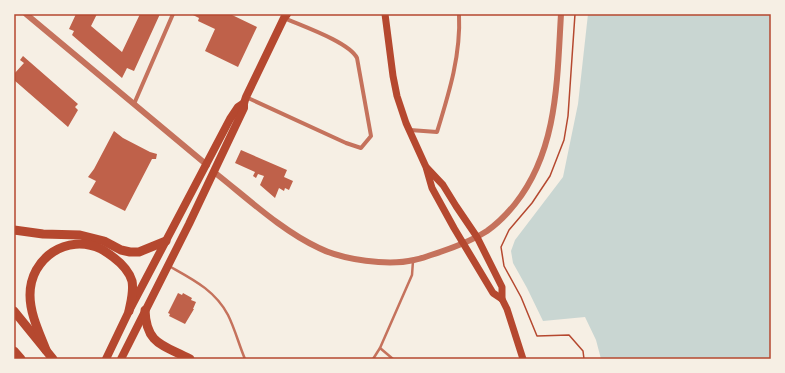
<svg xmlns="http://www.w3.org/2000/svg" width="785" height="373" viewBox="0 0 785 373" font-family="Bitter,serif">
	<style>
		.water { fill: #c9d6d2 }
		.building { fill: #bf614a }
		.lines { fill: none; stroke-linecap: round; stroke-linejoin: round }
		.path { stroke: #b5482f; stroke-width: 1.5 }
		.service { stroke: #c5725c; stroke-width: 2.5 }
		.minor { stroke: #c5725c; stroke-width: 4 }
		.tertiary { stroke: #c5725c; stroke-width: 6 }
		.secondary { stroke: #b5482f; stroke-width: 7 }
		.trunk { stroke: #b5482f; stroke-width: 8 }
		.motorway { stroke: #b5482f; stroke-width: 9 }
		.neatline { fill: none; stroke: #b5482f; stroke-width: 1.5 }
	</style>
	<rect width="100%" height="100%" fill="#f6efe4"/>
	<path class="water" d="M588,14H771V359H601L596,340L585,317L543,321L527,288L513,263L511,251L515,240L563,177L578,104Z"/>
	<g class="building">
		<path d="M76,14H97L91,26L122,52L140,14H160L134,71L127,68L122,78L72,35L74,31L69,29Z"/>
		<path d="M191,14H230L257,27L238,67L205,51L215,29L198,21L199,18Z"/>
		<path d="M23,56L78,104L75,107L78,110L68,127L14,80V74L24,63L20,60Z"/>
		<path d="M114,131L123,138L150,152L157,154L156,159H152L125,211L89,193L96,181L88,177L94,169Z"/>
		<path d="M241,150L287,170L284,177L293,181L289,190L285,188L284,191L279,188L275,198L260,185L264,176L258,174L256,178L253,176L255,172L235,163Z"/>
		<path d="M178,293L182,295L183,293L192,298L191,300L196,302L193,309H194L185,324L169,316L170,314L168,313Z"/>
	</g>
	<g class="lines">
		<path class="path" d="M575,14L568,116L564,140L550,176L532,203L509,230L501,247L504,266L521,297L537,336L569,335L583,351L584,359"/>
		<g class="service">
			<path d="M169,266C192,279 215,290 228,315C235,329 239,345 245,359"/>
			<path d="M380,348L393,359"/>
			<path d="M373,359L380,348L412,275L413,261"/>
		</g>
		<g class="minor">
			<path d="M246,97L346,143L361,148L371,136L357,58C349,42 302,26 284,18"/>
			<path d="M134,104L173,14"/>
			<path d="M410,130L437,132C449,93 461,55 459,14"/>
		</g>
		<g class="tertiary">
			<path d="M26,14L207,165"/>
			<path d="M214,172C246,197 282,231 319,248C343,260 388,266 414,260C420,259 425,257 431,255C450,249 470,242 487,231C497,224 507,214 515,204C558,150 557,80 561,14"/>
		</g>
		<g class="secondary">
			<path d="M385,14L393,76L397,96L406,123L426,167L432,188L454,228L493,293L502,299L507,309L523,359"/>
			<path d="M427,168L443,185L456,206L477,237L502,287V299"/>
		</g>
		<g class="trunk">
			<path d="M106,359L129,311L230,119L238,107L244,103"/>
			<path d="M121,359L189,224L244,108V103L246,97L284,18L287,14"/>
		</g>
		<g class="motorway">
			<path d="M14,230L43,234L80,235L104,241L121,250L130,252H139L166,241"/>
			<path d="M145,310C146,345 164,345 190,359"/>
			<path d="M14,311L53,359"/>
			<path d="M46,350C39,332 30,314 30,295C30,258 67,233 101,249C105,251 109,254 113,257C121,263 129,271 132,281C134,291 131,301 129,311"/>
			<path d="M14,351L21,359"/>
		</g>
	</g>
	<rect width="785" height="373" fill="none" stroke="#f6efe4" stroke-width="30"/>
	<rect x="15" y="15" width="755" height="343" class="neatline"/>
</svg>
